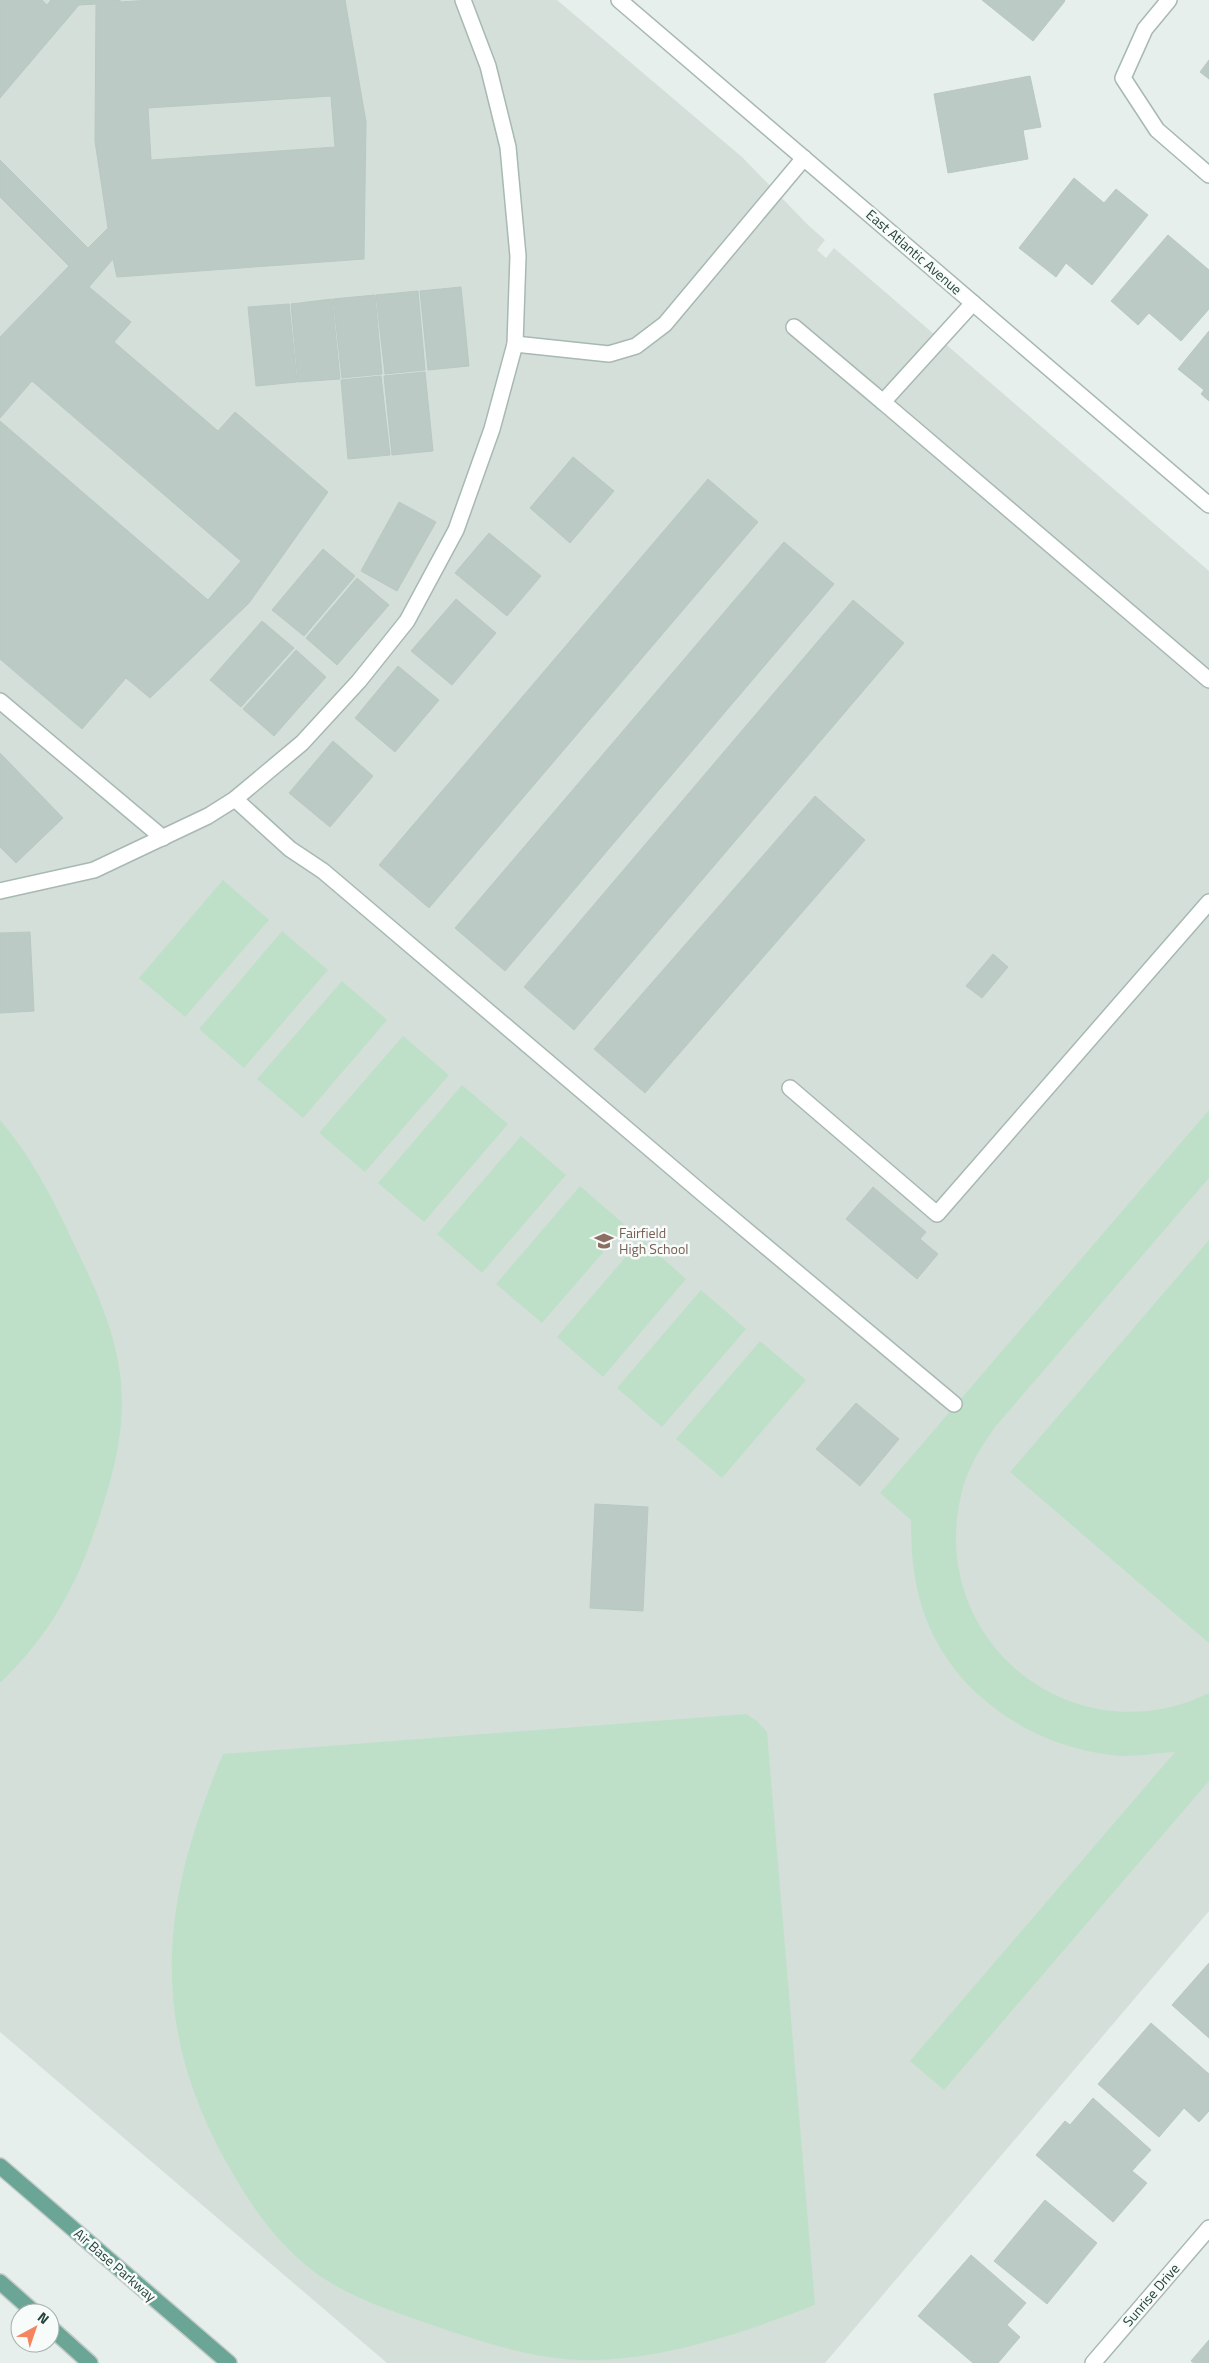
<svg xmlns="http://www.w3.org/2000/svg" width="1209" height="2363" viewBox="0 0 1209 2363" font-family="'Titillium Web',sans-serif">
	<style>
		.built { fill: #d4dfda }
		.green { fill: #bfe0c8 }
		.building { fill: #bbcac4; stroke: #b8c9c2; fill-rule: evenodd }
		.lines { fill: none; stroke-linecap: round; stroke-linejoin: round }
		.minor-casing { stroke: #a8b8b2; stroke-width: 18 }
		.major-casing { stroke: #c2cac8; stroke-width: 18 }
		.minor { stroke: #fff; stroke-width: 15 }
		.major { stroke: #6aa596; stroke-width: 15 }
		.labels { text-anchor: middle; stroke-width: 5; stroke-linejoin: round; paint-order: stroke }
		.street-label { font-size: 14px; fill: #24423a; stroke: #f7fbf9 }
		.education-label { font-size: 14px; fill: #785e54; stroke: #f7fbf9; text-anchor: start }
	</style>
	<rect width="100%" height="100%" fill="#e6efeb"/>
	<path class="built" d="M0,0H557L742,157L808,225L825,240L817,250L826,258L834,248L1209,571V1911L825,2363H387L0,2032Z"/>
	<g class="green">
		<path d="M223,880L269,920L185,1017L139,978Z"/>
		<path d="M282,931L328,970L244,1068L199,1029Z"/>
		<path d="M342,981L387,1020L303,1118L257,1079Z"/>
		<path d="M403,1036L449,1075L365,1172L319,1133Z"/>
		<path d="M462,1085L508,1124L424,1222L378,1183Z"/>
		<path d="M1209,1110V1178L996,1426C980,1448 965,1472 960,1500C930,1645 1076,1758 1209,1693V1781L944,2090L910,2061L1175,1752C1154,1753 1132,1758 1111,1755C1020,1744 936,1681 917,1588C912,1565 911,1543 911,1520L880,1493Z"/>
		<path d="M0,1120C30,1155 53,1198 72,1240C92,1281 112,1322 119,1367C127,1413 118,1458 104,1502C82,1575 56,1629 0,1683Z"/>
		<path d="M521,1136L566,1175L482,1273L437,1234Z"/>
		<path d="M580,1186L626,1226L542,1323L496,1284Z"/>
		<path d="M641,1239L686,1279L603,1377L557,1337Z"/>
		<path d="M1209,1240V1643L1010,1472Z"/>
		<path d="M701,1290L746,1329L662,1427L617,1388Z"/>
		<path d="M760,1341L806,1380L722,1478L676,1439Z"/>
		<path d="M746,1714L757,1721L767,1732L815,2305C745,2332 673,2357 597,2360C542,2362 484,2343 432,2325C392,2311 351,2298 317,2274C276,2244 249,2203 225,2160C147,2018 162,1899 223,1754Z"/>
	</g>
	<g class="building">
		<path d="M0,0H42L47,5L51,0H120V2L151,0H345L366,122L364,259L117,277L113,259L89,287L131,322L114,342L218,431L235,412L328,492L249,603L150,698L126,678L82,729L0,659V421L208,600L241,561L32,381L0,418V337L69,266L0,197V160L88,248L108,228L95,141L96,4L79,5L0,98ZM331,96L335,147L151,160L148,108Z"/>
		<path d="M982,0H1064L1065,1L1033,41Z"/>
		<path d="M1209,60V79L1200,72Z"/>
		<path d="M1030,76L1041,127L1023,130L1028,159L948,173L934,94Z"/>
		<path d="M1074,178L1104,203L1116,189L1148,215L1092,285L1066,263L1056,277L1019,248Z"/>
		<path d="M1168,235L1209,270V309L1181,341L1149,313L1138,325L1111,301Z"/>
		<path d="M461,287L469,366L428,370L420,291Z"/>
		<path d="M418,291L425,370L385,374L376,295Z"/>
		<path d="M375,295L382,374L342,378L333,299Z"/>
		<path d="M332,299L340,379L298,382L291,304Z"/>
		<path d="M289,304L297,382L256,386L248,307Z"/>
		<path d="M1209,331V401L1201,394L1204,390L1178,369Z"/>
		<path d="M425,372L433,451L392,455L384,376Z"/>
		<path d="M381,376L390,455L348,459L341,380Z"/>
		<path d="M573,457L614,491L570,543L530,508Z"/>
		<path d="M708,479L758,522L429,908L379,865Z"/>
		<path d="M399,502L436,522L397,591L361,571Z"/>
		<path d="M489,533L541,576L507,616L455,573Z"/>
		<path d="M784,542L834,584L505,971L455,928Z"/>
		<path d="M323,549L355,576L304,636L272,610Z"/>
		<path d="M357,578L389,605L337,665L306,638Z"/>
		<path d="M456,599L496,633L452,685L411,651Z"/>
		<path d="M853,600L904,643L574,1030L524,987Z"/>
		<path d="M262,621L294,648L241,707L210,680Z"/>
		<path d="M296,650L326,677L274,736L243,709Z"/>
		<path d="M398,666L439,700L395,752L355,718Z"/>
		<path d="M333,741L373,776L330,827L289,793Z"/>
		<path d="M0,753L63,818L16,863L0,847Z"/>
		<path d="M815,796L865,840L645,1093L594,1049Z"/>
		<path d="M30,932L34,1011L0,1013V933Z"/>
		<path d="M993,954L1008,967L982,998L966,986Z"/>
		<path d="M873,1187L926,1232L920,1239L938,1254L917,1279L846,1219Z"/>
		<path d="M856,1403L899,1439L860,1486L816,1449Z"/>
		<path d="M595,1504L648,1507L643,1611L590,1608Z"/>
		<path d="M1209,1963V2038L1172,2005Z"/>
		<path d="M1151,2023L1209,2074V2111L1199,2122L1184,2108L1159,2137L1098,2084Z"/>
		<path d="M1093,2098L1151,2150L1132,2171L1147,2183L1113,2222L1036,2155L1065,2121L1070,2125Z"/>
		<path d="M1045,2200L1097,2243L1047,2304L994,2261Z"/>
		<path d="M971,2255L1026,2303L1007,2325L1020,2337L998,2363H973L918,2316Z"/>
		<path d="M1209,2340V2363H1194L1191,2361Z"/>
	</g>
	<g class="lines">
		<g class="minor-casing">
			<g id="minor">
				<path d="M619,0L1209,505"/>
				<path d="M1169,0L1145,29L1123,78L1157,130L1209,175"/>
				<path d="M973,303L883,402L1209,680"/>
				<path d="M794,327L883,402"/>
				<path d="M515,344L609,354L636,346L665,324L804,158"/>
				<path d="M0,701L163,838"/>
				<path d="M235,799L290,849L323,871L702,1193L954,1404"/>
				<path d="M0,891L94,870L208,816L235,799L302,743L359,681L407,621L456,530L492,429L515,344L518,256L508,147L488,66L463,0"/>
				<path d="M790,1088L937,1214L1209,902"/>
				<path d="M1093,2363L1209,2228"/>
			</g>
		</g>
		<g class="major-casing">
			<g id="major">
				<path d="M0,2166L229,2363"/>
				<path d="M0,2282L35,2313"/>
				<path d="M50,2327L90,2363"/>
			</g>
		</g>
		<use href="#minor" class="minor"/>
		<use href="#major" class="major"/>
	</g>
	<defs>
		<g id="school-bare" transform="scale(1.5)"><path d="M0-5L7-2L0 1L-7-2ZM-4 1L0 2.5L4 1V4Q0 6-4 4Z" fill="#8d6e63" stroke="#f7fbf9" stroke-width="2.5" paint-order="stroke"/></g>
	</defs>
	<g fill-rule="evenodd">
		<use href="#school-bare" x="604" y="1241"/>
	</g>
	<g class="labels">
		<g class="street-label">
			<text transform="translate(914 252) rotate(41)" y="5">East Atlantic Avenue</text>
			<text transform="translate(115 2265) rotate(41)" y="5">Air Base Parkway</text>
			<text transform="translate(1151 2295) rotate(-49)" y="5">Sunrise Drive</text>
		</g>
		<g class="education-label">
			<text x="619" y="1238">Fairfield<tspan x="619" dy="16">High School</tspan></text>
		</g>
	</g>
	<g transform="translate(35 2328) rotate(40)"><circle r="24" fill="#f7fbf9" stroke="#a3b1ad"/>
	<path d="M0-4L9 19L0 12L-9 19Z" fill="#f4845f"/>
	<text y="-8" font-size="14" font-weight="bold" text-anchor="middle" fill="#24423a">N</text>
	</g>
</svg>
